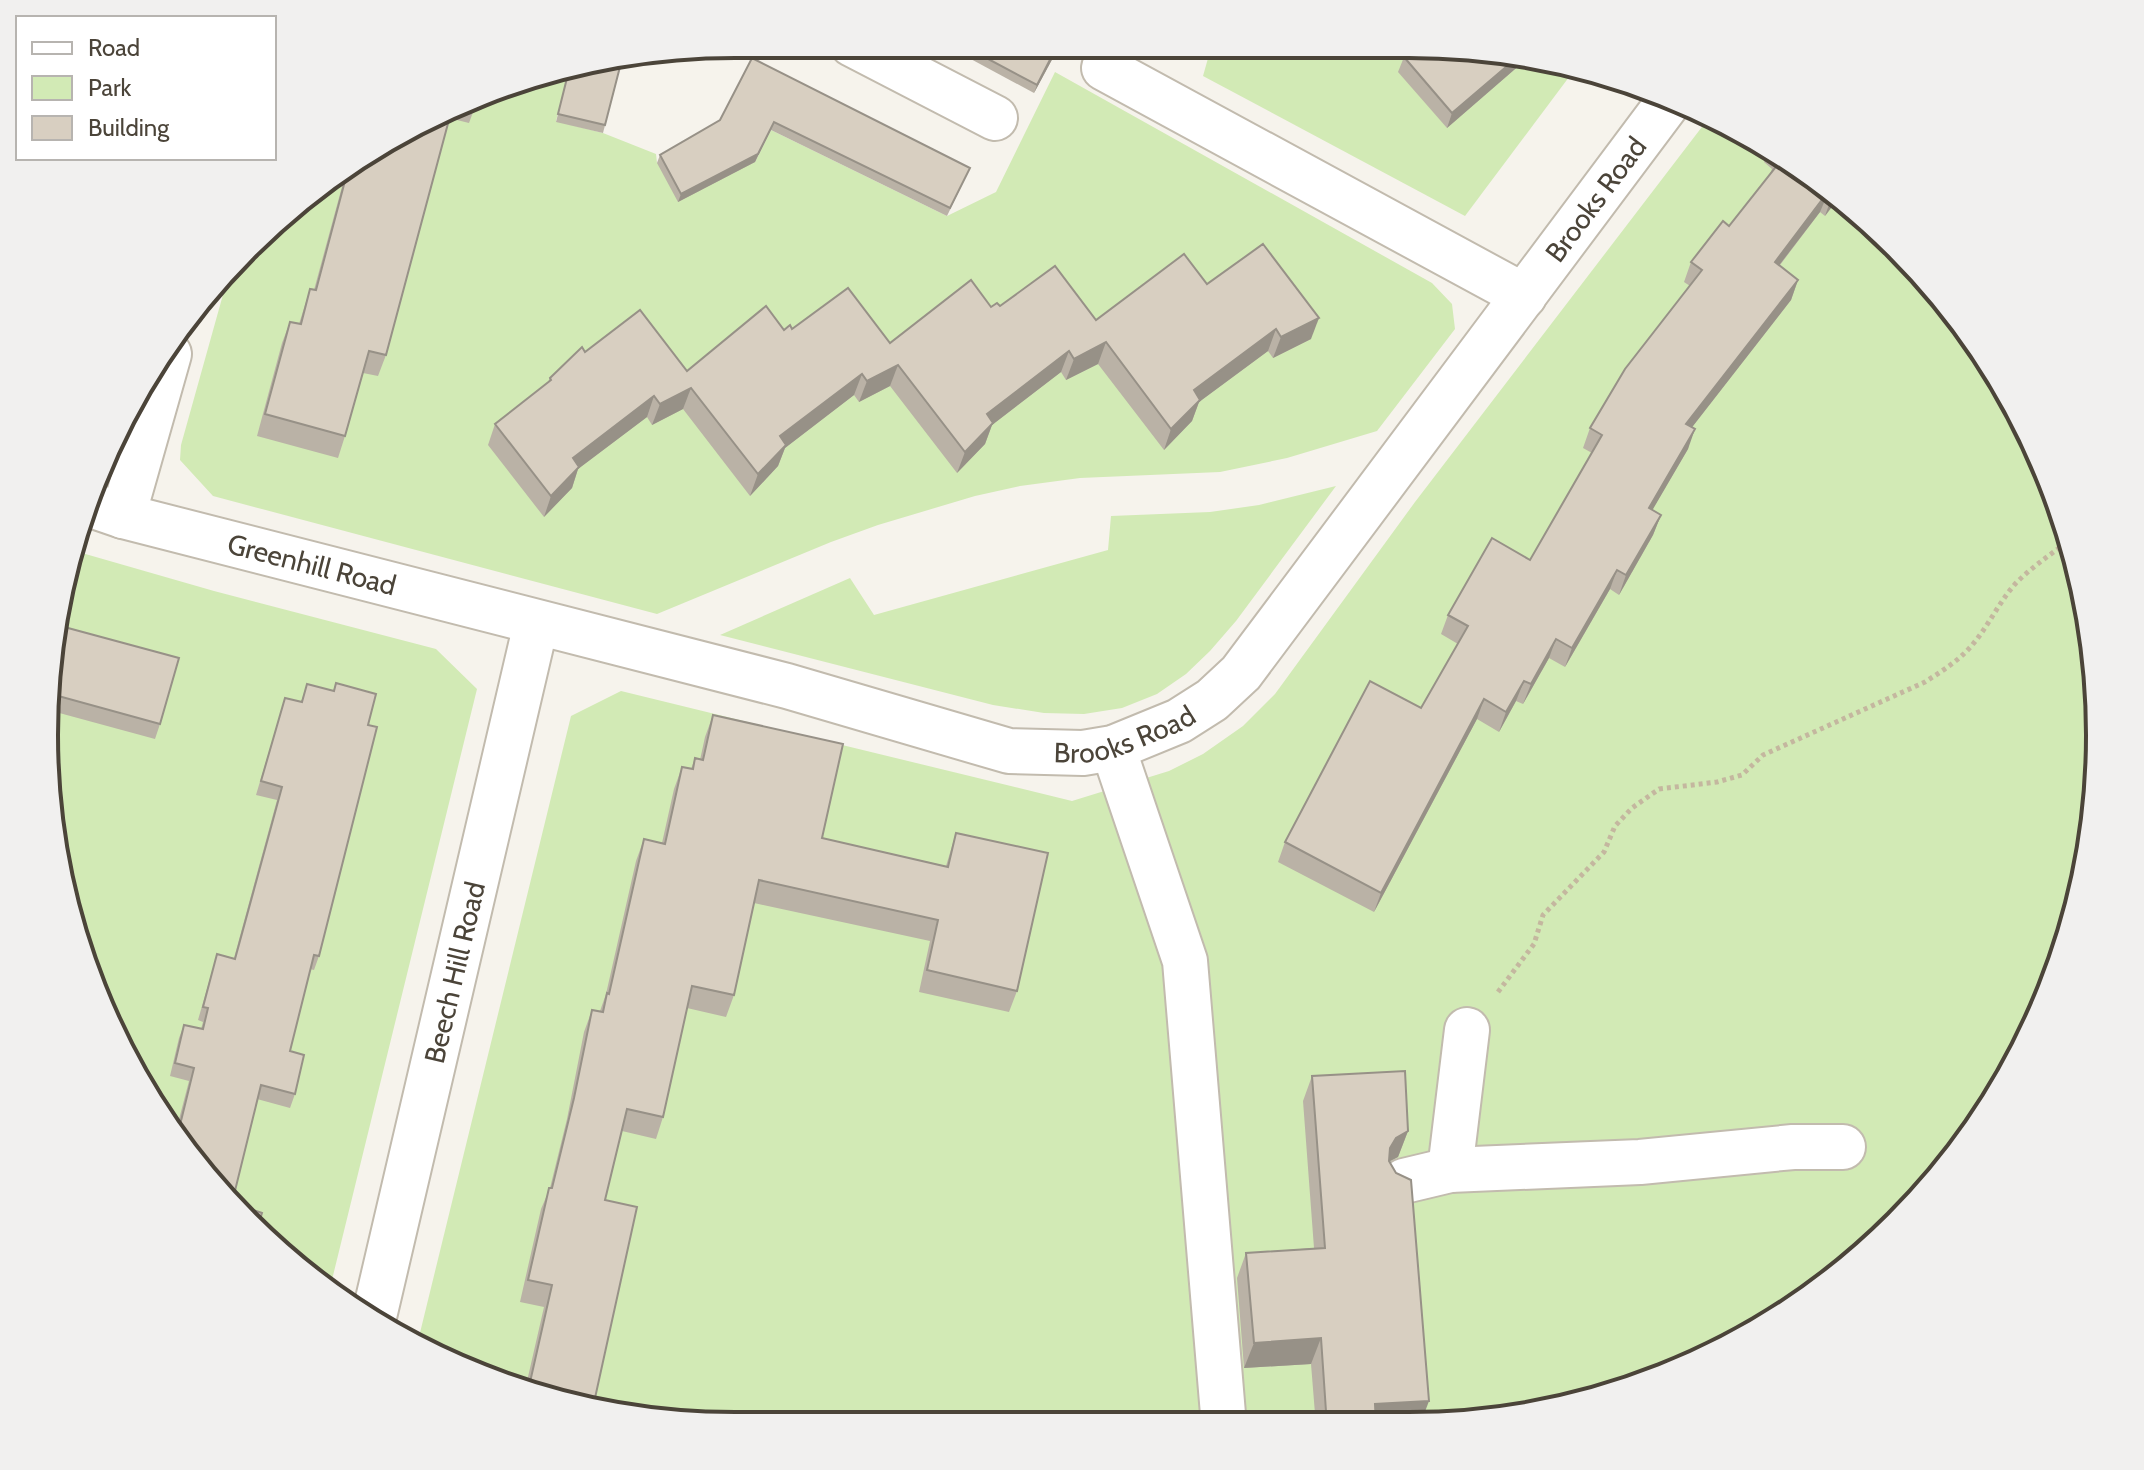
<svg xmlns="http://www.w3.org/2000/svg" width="2144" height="1470" viewBox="0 0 2144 1470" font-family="Cabin,sans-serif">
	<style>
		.green { fill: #d2eab5 }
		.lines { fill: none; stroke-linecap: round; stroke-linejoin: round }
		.minor-casing { stroke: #c2bbae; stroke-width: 48 }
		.path { stroke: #c4b79f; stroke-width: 5; stroke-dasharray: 4 4; stroke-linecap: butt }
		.minor { stroke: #fff; stroke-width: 44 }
		.wall { fill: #bab2a6 }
		.shaded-wall { fill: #979187 }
		.building { fill: #d8cfc1; stroke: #979187; stroke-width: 2 }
		.labels { text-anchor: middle; stroke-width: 6; stroke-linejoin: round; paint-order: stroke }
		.street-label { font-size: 28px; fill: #4b4439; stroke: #fff }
		.rim { fill: none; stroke: #4b4439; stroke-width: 4 }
	</style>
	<rect width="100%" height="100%" fill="#f6f3ec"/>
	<g class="green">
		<path d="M1212,44H1409L1543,57L1575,69L1465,216L1203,76Z"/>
		<path d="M570,66L556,121L603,133L656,154L657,163L755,162L771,130L947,216L996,192L1055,72L1432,283L1452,304L1455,329L1377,431L1287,458L1220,472L1080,478L1020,486L975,496L878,525L831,542L657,614L213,496L180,460L181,445L231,266L351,160L556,68Z"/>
		<path d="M1708,119L1754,136L1898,247L1984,351L2048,471L2087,601L2100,735L2087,870L2047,1000L1983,1119L1897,1224L1715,1355L1543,1413L1409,1426H735L600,1413L470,1373L417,1345L571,716L621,691L1072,801L1169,771L1203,754L1243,726L1275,694L1415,502Z"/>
		<path d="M1336,486L1236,621L1210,651L1186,674L1157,694L1122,708L1084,714L1044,713L993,705L720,635L850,578L874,615L1108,550L1111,516L1210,512L1259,505Z"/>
		<path d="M75,551L214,591L436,649L477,689L329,1292L246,1223L115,1041L57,869L50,645Z"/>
	</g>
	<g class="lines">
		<g class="minor-casing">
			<g id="minor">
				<path d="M852,44L995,118"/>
				<path d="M1104,68L1524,296"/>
				<path id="s1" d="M88,504L123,516L787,686L1009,751L1083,753L1113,748L1179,721L1212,700L1241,673L1667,104"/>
				<path d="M123,516L169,354"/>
				<path d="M1113,748L1185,961L1224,1426"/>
				<path d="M1450,1170L1467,1030"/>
				<path d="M1404,1181L1450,1170L1640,1162L1793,1147H1843"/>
				<path id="s2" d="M373,1321L536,624"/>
			</g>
		</g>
		<path class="path" d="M1498,992L1534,944L1543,915L1604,852L1615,826L1632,808L1659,789L1717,782L1742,775L1763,755L1925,682C1942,671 1960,660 1973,644C1989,625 1999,602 2016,583C2029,570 2044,559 2059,548"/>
		<use href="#minor" class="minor"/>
	</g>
	<g class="wall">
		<path d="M943,44H1054L1055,54L1034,93Z"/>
		<path d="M1408,44L1530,56L1447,128L1398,72L1404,57L1416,47Z"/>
		<path d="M752,58L970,168L947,216L771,130L755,162L678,202L657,163L660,155L720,120Z"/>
		<path d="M622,59L603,133L556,122L570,66Z"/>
		<path d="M476,104L469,123L449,118L386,355L378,376L363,373L345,436L338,458L257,436L282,343L290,322L299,324L310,289L314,290L343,183L337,182L340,170L351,160Z"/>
		<path d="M1769,148L1837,200L1825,216L1820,212L1780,265L1798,280L1791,300L1692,427L1688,449L1652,510L1661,515L1653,535L1619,595L1610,589L1565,667L1549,658L1523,704L1516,701L1499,732L1477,719L1374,912L1278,862L1285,842L1421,708L1458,644L1441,634L1448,615L1530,560L1592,453L1583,448L1590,428L1690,286L1684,282L1691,262L1729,226L1770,174L1772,169L1764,162Z"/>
		<path d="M1207,284L1311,339L1273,358L1268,351L1199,402L1192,421L1164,450L1098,364L1066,380L1061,372L992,425L985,444L957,473L890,386L859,402L854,395L785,448L778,466L750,496L683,409L652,425L647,417L578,469L572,488L544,517L488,445L495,424L548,382L550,378L585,352L687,371L784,330L792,329L890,343L991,307L1000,306L1096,320Z"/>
		<path d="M50,645L160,724L155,739L52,711Z"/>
		<path d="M336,683L368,725L319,956L314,970L310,969L290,1051L295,1094L290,1108L257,1099L232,1203L177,1127L189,1081L170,1076L179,1038L184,1025L201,1029L203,1022L198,1020L217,954L234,958L277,800L256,795L285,698L301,702L307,684L333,691Z"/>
		<path d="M713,715L822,838L946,866L956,833L1017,991L1009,1012L919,992L930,941L754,903L734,995L726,1017L687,1008L663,1117L656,1139L622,1131L605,1200L595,1398L601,1413L525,1390L544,1307L520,1302L541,1209L550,1188L567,1119L584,1032L592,1010L600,1011L606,994L636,861L644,839L662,843L674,789L682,767L691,769L695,758L700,760L705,737Z"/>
		<path d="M1312,1076L1408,1131L1398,1157L1389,1162L1409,1426H1316L1311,1364L1244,1368L1237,1278L1246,1253L1314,1248L1303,1101Z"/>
	</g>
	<g class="shaded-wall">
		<path d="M1057,46L1055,54L1034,93L1037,85Z"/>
		<path d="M1520,55L1530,56L1447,128L1452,113Z"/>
		<path d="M774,122L755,162L678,202L681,194Z"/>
		<path d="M1828,193L1820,212L1767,281L1775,262Z"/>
		<path d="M1832,196L1837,200L1825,216Z"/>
		<path d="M1798,280L1791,300L1679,444L1686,424Z"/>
		<path d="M1319,318L1311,339L1273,358L1281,337Z"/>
		<path d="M1276,329L1268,351L1199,402L1192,421L1164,450L1171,429L1194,390Z"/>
		<path d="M1106,342L1098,364L1066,380L1074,359Z"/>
		<path d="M1069,351L1061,372L992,425L985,444L957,473L965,452L987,414Z"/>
		<path d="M898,365L890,386L859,402L867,381Z"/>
		<path d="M862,374L854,395L785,448L778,466L750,496L758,474L780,436Z"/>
		<path d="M691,388L683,409L652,425L660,404Z"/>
		<path d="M654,396L647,417L578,469L572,488L544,517L551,496L573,458Z"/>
		<path d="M1695,429L1688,449L1642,528L1649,508Z"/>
		<path d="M1661,515L1653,535L1619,595L1626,575Z"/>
		<path d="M1617,570L1610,589L1565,667L1572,648Z"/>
		<path d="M1556,639L1549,658L1523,704L1531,684Z"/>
		<path d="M1524,681L1516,701L1499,732L1506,712Z"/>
		<path d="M1484,699L1477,719L1374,912L1381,893Z"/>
		<path d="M1408,1131L1398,1157L1386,1163L1390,1148L1396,1138Z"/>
		<path d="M1321,1338L1311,1364L1244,1368L1254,1343Z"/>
		<path d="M1429,1401L1420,1425L1367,1426L1375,1404Z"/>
	</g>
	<g class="building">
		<path d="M960,44H1054L1057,46L1037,85Z"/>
		<path d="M1418,45L1520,55L1452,113L1404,57Z"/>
		<path d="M752,58L970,168L950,208L774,122L758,154L681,194L660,155L720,120Z"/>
		<path d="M622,59L605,125L558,114L570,66Z"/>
		<path d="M450,116L386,355L369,351L345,436L265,414L290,322L301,324L310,289L316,290L350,162Z"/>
		<path d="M1778,154L1827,193L1775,262L1798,280L1686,424L1695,429L1649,508L1661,515L1626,575L1617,570L1572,648L1556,639L1531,684L1524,681L1506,712L1484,699L1381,893L1285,842L1370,681L1421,708L1468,626L1448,615L1492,538L1530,560L1602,435L1590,428L1625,369L1702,270L1691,262L1723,221L1729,226L1782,159L1777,155Z"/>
		<path d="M1263,244L1319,318L1281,337L1276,329L1194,390L1200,400L1171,429L1106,342L1074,359L1069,351L987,414L993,423L965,452L898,365L867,381L862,374L780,436L786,445L758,474L691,388L660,404L654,396L573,458L579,467L551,496L495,424L551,380L550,378L582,347L585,352L640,310L687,371L766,306L784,330L790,325L792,329L848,288L890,343L971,280L991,307L997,303L1000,306L1055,266L1096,320L1184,254L1207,284Z"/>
		<path d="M56,623L68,628L179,658L160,724L51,694L50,645Z"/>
		<path d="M336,683L376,694L368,725L377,727L319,956L314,955L290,1051L304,1055L295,1094L261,1085L232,1203L179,1129L194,1068L175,1063L184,1025L203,1029L208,1008L203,1007L217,954L235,959L282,787L261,781L285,698L302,702L307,684L334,691Z"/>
		<path d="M713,715L843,744L822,838L948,867L956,833L1048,853L1017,991L927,970L938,920L759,880L734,995L692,986L663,1117L627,1109L605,1200L637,1207L595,1398L604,1400L601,1413H600L528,1391L552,1285L528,1280L549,1188H552L574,1098L592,1010L603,1012L607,993L609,994L644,839L665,844L682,767L693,769L695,758L703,760Z"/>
		<path d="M1405,1071L1408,1131L1396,1138L1390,1148L1389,1161L1396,1173L1411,1180L1429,1401L1375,1404L1376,1426H1327L1321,1338L1254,1343L1246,1253L1325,1248L1312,1076Z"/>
		<path d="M232,1203L262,1213L256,1232L246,1223Z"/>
	</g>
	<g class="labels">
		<g class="street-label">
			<text dy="10" stroke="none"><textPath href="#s1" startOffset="1800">Brooks Road</textPath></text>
			<text dy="10" stroke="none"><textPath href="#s1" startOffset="232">Greenhill Road</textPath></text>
			<text dy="10" stroke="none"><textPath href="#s1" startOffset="1072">Brooks Road</textPath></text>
			<text dy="10" stroke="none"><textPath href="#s2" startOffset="358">Beech Hill Road</textPath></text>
		</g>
	</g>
	<path d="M0 0H2144V1470H0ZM735 58H1409A677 677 0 0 1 2086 735V735A677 677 0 0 1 1409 1412H735A677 677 0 0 1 58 735V735A677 677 0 0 1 735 58Z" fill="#f1f0ef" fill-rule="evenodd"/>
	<path class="rim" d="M735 58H1409A677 677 0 0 1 2086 735V735A677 677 0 0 1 1409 1412H735A677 677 0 0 1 58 735V735A677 677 0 0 1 735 58Z"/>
	<rect x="16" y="16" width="260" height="144" fill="#ffffff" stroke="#b7b4b0" stroke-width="2"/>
	<rect x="32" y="42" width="40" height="12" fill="#ffffff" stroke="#b7b4b0" stroke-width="2"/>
	<text x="88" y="56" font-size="24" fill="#4b4439">Road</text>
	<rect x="32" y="76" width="40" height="24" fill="#d2eab5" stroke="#b7b4b0" stroke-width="2"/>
	<text x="88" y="96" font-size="24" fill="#4b4439">Park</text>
	<rect x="32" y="116" width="40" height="24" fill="#d8cfc1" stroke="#b7b4b0" stroke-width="2"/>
	<text x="88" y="136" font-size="24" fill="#4b4439">Building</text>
</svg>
